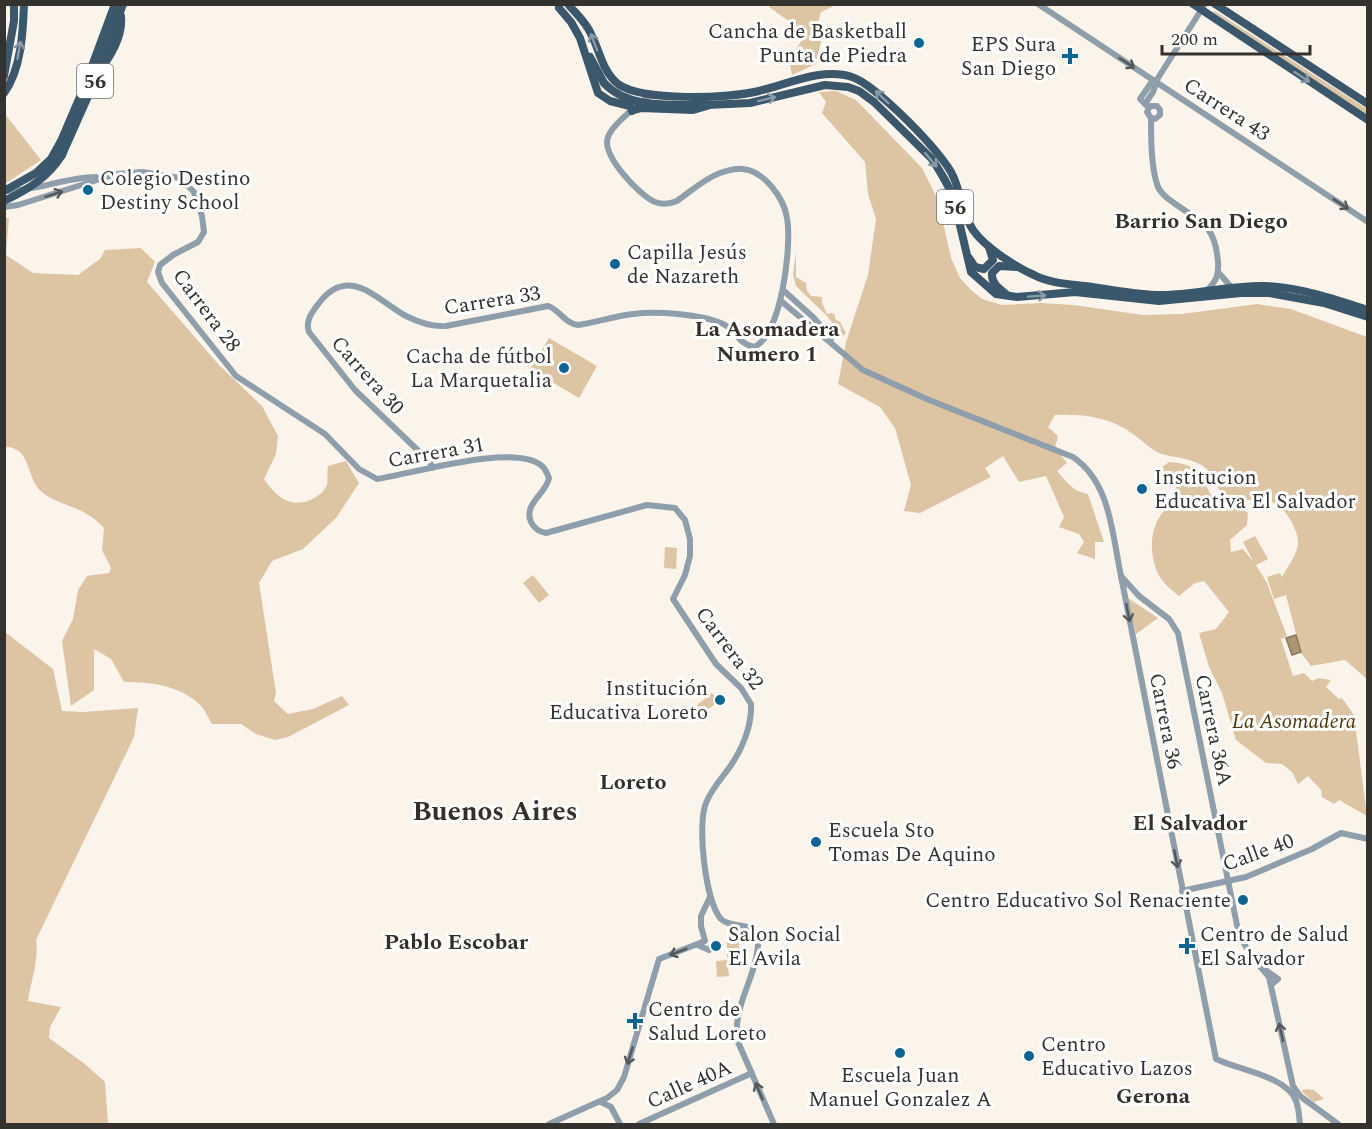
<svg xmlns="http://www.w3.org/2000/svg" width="1372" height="1129" viewBox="0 0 1372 1129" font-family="Spectral,serif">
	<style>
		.green { fill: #ddc5a4 }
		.water { fill: #ad9573; stroke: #89775f; stroke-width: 1.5 }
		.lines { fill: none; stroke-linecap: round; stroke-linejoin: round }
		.minor { stroke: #8e9eaa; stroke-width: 6 }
		.major { stroke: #3b576b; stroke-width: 8 }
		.major-bridge { stroke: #3b576b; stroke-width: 8 }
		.oneway { stroke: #899aa6 }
		.oneway2 { stroke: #54585a }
		.poi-dot { fill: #096595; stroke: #fff; stroke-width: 2 }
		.labels { text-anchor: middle; stroke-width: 6; stroke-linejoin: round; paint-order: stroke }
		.shield { fill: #fff; stroke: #71706d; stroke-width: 1.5 }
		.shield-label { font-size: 20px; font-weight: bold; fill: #34322f }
		.poi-label { font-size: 21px; fill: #34322f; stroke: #fff; text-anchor: start }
		.street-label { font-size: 21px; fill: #34322f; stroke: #fff }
		.park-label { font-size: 21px; font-style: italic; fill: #4f3508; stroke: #fff }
		.neighbourhood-label { font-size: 22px; font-weight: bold; fill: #342f29; stroke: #fff }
		.district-label { font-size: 27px; font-weight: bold; fill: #342f29; stroke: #fff }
	</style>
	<rect width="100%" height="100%" fill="#faf4eb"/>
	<g class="green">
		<path d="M770,5H836L821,12L816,31L823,33L816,64L792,75L789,59L805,36L801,30L769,7Z"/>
		<path d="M1215,11L1367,109V115L1213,12Z"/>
		<path d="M836,91L856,100L922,168L938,200L951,258L960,278L970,289L982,299L1002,305L1041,303L1074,305L1143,315L1182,314L1257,304L1291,309L1367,337V679L1345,660L1311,666L1301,653L1286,595L1274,599L1267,577L1280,573L1282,577C1287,568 1294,558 1297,549C1301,537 1292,520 1284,511C1268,491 1241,507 1224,495C1214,487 1214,473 1203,466C1189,457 1174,458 1159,453C1150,449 1142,440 1133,434C1110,417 1083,414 1055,415L1048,427L1058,436L1055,448L1067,463L1057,471C1066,481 1073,492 1088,494L1104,542H1095V559L1077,553L1084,542L1079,534L1059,527L1064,517L1046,476L1019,482L1003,456L985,468L991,477L920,513L904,511L911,485L895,428L880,407L838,384L846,342L868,275L876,219L868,194L865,162L822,113L826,102L819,92Z"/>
		<path d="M5,114L41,160L5,184H4Z"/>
		<path d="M4,218H9L6,255L33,273L78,275L100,259L105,250L141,248L155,262L147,282L219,365L262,406L278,436L276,454L264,479C277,498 292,510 314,498C319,496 325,490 327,485C328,480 327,471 328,466L346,461L359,483L336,518L303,549L272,561L259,583L276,693L274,701L288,714L313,709L342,696L349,705L288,737L275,740L256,734L241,724H212C208,718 205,709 199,704C179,685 150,682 124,682L111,659L94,649V690L71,706L62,641L73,619L78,590L87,576L109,573L111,568L102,550L104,528C100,524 95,519 90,516C76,506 57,504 43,493C25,480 33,447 5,447Z"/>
		<path d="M796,252V277L806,283L807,291L811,296L822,297V303L827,314L832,313L835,315V319L840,322L846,333L843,336L826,315L796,286L793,275Z"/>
		<path d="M549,338L597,366L579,398L530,369Z"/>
		<path d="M1169,462C1206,464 1199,482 1219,506L1242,509L1248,513L1247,525L1230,540L1231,552L1243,549L1253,561L1243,542L1255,536L1268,559L1256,565L1267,583L1284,628L1287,636L1281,639L1293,676L1304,673L1312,681L1319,678L1331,680L1326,687L1339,699L1342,698L1354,715L1367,816L1339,800L1334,804L1322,797L1321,790L1308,776L1298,784L1292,772L1282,764L1266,763L1236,740L1222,693L1209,667L1199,633L1216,629L1229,612L1204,581L1195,583L1179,596C1171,590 1161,581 1157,572C1147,546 1151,517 1175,501L1176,485L1160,483L1155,477L1157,471Z"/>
		<path d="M665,547L677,548L676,569L664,568Z"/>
		<path d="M533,575L549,595L539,603L523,583Z"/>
		<path d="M1128,598L1158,618L1136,634Z"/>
		<path d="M5,632L53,669L62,711L83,712L138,708L134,737L36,940C39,960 31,980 28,1001L61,1007L50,1027L49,1038L85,1064L105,1082L108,1124H5Z"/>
		<path d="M712,693L719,701L702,714L697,705Z"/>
		<rect x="727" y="936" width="12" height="21"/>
		<path d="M727,960L729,976L717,977L716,961Z"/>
		<path d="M1306,1089L1314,1090L1324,1099L1314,1102L1301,1091Z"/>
	</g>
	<path class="water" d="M1296,635L1301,652L1292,655L1286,638Z"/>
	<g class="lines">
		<g class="minor">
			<path d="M1038,4L1368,222"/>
			<path d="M1145,104L1153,92L1158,78L1205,4"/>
			<path d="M1147,106L1140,99L1153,80"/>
			<path d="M1151,118L1155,119L1160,115V110L1157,106H1150L1147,112L1151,118C1151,138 1151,169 1158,187C1161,194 1168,199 1174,203C1202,223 1215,225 1218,262C1219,275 1216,282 1207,290"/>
			<path d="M6,191C37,191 66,177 96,177"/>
			<path d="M4,207L18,205L116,174L142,172L180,178L194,192L202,216L204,232L198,242L173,255L160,265L158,272L162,283L236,376L325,434L359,469L377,479C412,474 515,442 542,466C546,469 547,474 549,478C546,494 523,504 531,522C534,528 540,532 546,533L647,505L675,508L685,520L690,539V556L685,575L673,599L716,664L741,688L751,704C752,726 742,750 729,768C721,779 711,790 706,803C697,824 705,901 721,919C728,926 742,924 751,928C756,932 758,938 758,945C756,979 731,1008 738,1042L774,1124"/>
			<path d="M1219,273L1232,288"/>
			<path d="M783,290L814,318L831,339"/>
			<path d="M781,301L863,370L929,400L1073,457C1111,483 1112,534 1121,576L1216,1059C1238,1070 1287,1076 1296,1101C1299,1108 1299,1117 1300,1124"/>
			<path d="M432,468L430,462L355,390L309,332C305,321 312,312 319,303C349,264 377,300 406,316C418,322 432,327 446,326L548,306C560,310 564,323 578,325C597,322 615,316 633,314C658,311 698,314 721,323C736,328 736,343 754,347C782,335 792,244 787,218C784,198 764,171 743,169C736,168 726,171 720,173C704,179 691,191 677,201C670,204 663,205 655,202C639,195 601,155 608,137C613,123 640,104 651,94"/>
			<path d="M1121,576L1139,596L1169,619L1178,633L1239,935L1252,957L1269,977L1293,1086L1300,1096L1338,1124"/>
			<path d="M1182,891L1246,877L1312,849L1341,833L1368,839"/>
			<path d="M698,945L709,950"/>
			<path d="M1267,971L1278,979L1271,985"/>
			<path d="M601,1102L611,1107L620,1124"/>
			<path d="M549,1124L607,1098L617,1090L624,1077L659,959L705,941L701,926V916L710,897"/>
			<path d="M639,1124L752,1073"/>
		</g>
		<g class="major">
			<path d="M568,4C576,14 586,22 591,34C600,51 602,71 618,84C643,102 729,98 759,91C788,84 823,67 852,77C875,84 944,154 953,176C961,193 962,214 973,230C985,247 1014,266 1034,275C1049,283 1068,284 1085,286C1110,289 1136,295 1161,295C1196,295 1230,285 1265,286C1299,287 1335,299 1368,310"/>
			<path d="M1193,4L1368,120"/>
			<path d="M1215,4L1368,104"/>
			<path d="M559,8L571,22L580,38L598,93L610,101L630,106L632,111"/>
			<path d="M590,57L604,83"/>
			<path d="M103,66C113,52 123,33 121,16"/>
			<path d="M4,76L14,21V4"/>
			<path d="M4,93C21,70 23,33 24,4"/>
			<path d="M707,105L750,103L825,85L848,87L859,91L874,102L932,159C941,173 949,185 954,200L971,272L996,294L1017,297L1075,292L1159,301L1241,293H1269L1324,303L1368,317"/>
			<path d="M633,110L641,108L693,110L707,106"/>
			<path d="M62,155L94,83L123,4"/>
			<path d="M4,191L36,173L51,159L61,141L85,85L115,4"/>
			<path d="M969,258L975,267L984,269L993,260L989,247"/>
			<path d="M1007,295C1000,289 991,284 992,273L999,266L1017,267"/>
		</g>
		<g class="major-bridge">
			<path d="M604,83C629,110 673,104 707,105"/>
			<path d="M6,200C29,189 48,177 62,155"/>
		</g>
	</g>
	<defs><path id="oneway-shaft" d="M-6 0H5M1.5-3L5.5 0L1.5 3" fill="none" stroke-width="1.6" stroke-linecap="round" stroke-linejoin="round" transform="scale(1.5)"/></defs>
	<g class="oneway">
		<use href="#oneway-shaft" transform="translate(594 42) rotate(-111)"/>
		<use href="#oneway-shaft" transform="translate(19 50) rotate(-80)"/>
		<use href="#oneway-shaft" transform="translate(1302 77) rotate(33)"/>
		<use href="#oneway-shaft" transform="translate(882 97) rotate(-136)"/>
		<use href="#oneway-shaft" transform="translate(767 99) rotate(-14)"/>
		<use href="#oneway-shaft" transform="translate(931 160) rotate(50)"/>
		<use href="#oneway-shaft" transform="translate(1037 296) rotate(-4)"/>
	</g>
	<g class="oneway2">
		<use href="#oneway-shaft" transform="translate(1127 63) rotate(33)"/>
		<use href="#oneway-shaft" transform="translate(54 194) rotate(-18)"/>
		<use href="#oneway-shaft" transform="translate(1341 204) rotate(34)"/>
		<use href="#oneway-shaft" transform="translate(1128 613) rotate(79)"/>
		<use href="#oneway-shaft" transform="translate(1176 859) rotate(79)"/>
		<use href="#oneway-shaft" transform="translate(678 952) rotate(159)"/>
		<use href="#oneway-shaft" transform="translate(1281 1032) rotate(-103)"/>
		<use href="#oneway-shaft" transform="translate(630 1056) rotate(107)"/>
		<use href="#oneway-shaft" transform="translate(759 1091) rotate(-113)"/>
	</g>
	<g class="poi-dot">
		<circle cx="919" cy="43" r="6"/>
		<path d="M1067 47h6v6h6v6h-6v6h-6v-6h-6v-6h6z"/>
		<circle cx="88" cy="190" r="6"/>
		<circle cx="615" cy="264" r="6"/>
		<circle cx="564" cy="368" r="6"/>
		<circle cx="1142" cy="489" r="6"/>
		<circle cx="720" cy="700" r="6"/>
		<circle cx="816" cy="842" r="6"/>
		<circle cx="1243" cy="900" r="6"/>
		<circle cx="716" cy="946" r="6"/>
		<path d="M1184 937h6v6h6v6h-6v6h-6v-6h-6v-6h6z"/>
		<path d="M632 1012h6v6h6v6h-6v6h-6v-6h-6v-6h6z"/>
		<circle cx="900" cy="1053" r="6"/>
		<circle cx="1029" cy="1056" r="6"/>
	</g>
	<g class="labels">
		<g class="shield">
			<rect x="77" y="64" width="36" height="34" rx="4.5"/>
			<rect x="937" y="190" width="36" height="34" rx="4.5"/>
		</g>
		<g class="shield-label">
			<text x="95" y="88">56</text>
			<text x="955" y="214">56</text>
		</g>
		<g class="poi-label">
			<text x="907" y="38" text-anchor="end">Cancha de Basketball<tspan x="907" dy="24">Punta de Piedra</tspan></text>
			<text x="1056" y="51" text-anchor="end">EPS Sura<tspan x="1056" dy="24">San Diego</tspan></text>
			<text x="100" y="185">Colegio Destino<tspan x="100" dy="24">Destiny School</tspan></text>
			<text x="627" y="259">Capilla Jesús<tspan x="627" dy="24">de Nazareth</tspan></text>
			<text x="552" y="363" text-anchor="end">Cacha de fútbol<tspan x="552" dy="24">La Marquetalia</tspan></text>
			<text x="1154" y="484">Institucion<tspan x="1154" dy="24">Educativa El Salvador</tspan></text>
			<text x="708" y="695" text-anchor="end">Institución<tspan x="708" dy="24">Educativa Loreto</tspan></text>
			<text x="828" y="837">Escuela Sto<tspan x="828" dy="24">Tomas De Aquino</tspan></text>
			<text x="1231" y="907" text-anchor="end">Centro Educativo Sol Renaciente</text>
			<text x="728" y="941">Salon Social<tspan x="728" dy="24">El Avila</tspan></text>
			<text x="1200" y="941">Centro de Salud<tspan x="1200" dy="24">El Salvador</tspan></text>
			<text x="648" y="1016">Centro de<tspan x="648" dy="24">Salud Loreto</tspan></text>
			<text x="1041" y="1051">Centro<tspan x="1041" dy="24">Educativo Lazos</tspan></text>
			<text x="900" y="1082" text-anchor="middle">Escuela Juan<tspan x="900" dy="24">Manuel Gonzalez A</tspan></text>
		</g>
		<g class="street-label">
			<text transform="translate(1227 109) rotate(33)" y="7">Carrera 43</text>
			<text transform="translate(492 300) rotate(-9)" y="7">Carrera 33</text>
			<text transform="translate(207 310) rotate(53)" y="7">Carrera 28</text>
			<text transform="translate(368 375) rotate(48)" y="7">Carrera 30</text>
			<text transform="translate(436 452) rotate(-10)" y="7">Carrera 31</text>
			<text transform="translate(730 648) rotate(53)" y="7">Carrera 32</text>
			<text transform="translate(1166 721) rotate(79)" y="7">Carrera 36</text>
			<text transform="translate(1214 730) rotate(78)" y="7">Carrera 36A</text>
			<text transform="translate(1258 852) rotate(-20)" y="7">Calle 40</text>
			<text transform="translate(689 1084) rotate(-24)" y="7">Calle 40A</text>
		</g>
		<g class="park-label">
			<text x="1294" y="728">La Asomadera</text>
		</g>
		<g class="neighbourhood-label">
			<text x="1201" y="228">Barrio San Diego</text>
			<text x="767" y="336">La Asomadera<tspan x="767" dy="25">Numero 1</tspan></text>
			<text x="633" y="789">Loreto</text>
			<text x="1190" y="830">El Salvador</text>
			<text x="456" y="949">Pablo Escobar</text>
			<text x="1153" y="1103">Gerona</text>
		</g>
		<g class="district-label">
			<text x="495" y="820">Buenos Aires</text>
		</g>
	</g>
	<rect width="1372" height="1129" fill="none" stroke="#34322f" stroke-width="12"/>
	<path d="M1162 45v9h148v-9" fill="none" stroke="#34322f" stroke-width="3"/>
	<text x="1171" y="45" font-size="18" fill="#34322f" stroke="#ffffff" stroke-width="4.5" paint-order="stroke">200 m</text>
</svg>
